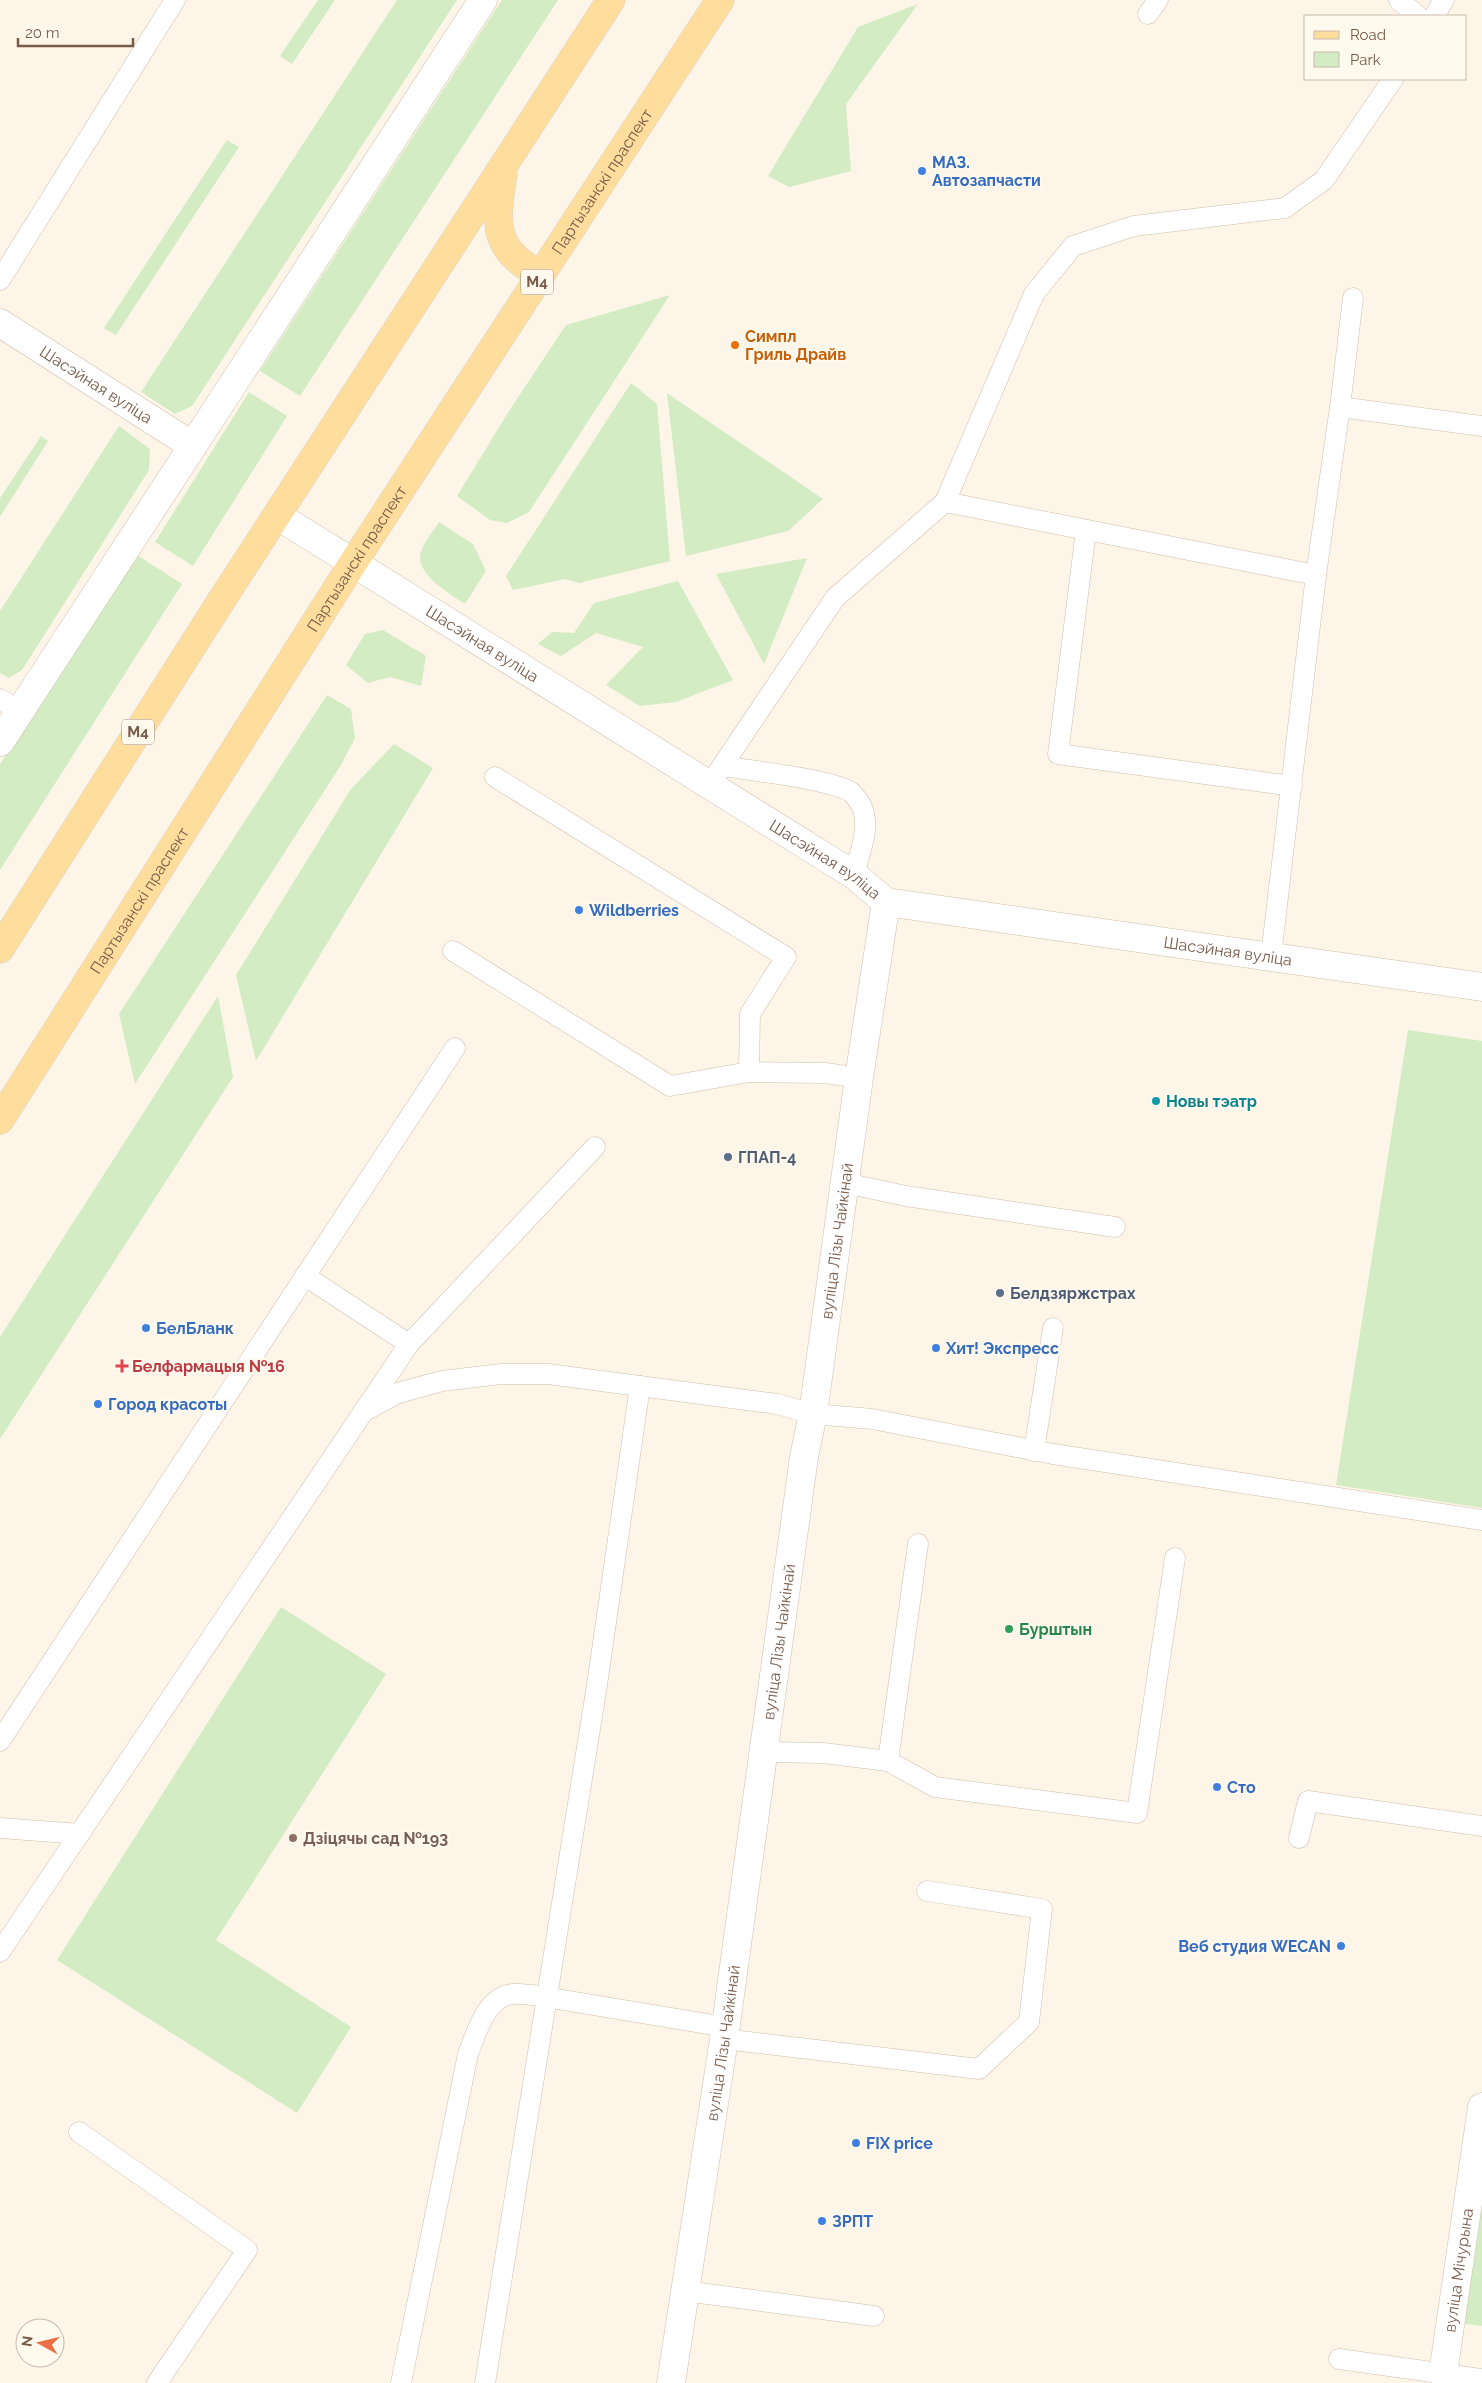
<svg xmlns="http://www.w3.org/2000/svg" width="1482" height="2383" viewBox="0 0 1482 2383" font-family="Raleway,sans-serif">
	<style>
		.green { fill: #d3ecc4 }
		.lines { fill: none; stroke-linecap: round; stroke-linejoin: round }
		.lane-casing { stroke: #d0bdab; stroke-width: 21 }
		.street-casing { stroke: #d0bdab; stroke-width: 29 }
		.primary-casing { stroke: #dcd4d0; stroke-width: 29 }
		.lane { stroke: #fff; stroke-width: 20 }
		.street { stroke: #fff; stroke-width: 28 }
		.primary { stroke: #fedd9d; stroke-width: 28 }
		.shop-dot { fill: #3f7fe0; stroke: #fff9ee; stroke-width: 2 }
		.food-dot { fill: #e8710a; stroke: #fff9ee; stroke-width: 2 }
		.culture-dot { fill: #0f9aa8; stroke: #fff9ee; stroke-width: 2 }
		.service-dot { fill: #5c6f8a; stroke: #fff9ee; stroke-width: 2 }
		.health-dot { fill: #e0444e; stroke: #fff9ee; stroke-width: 2 }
		.leisure-dot { fill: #2e9e5b; stroke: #fff9ee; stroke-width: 2 }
		.education-dot { fill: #8d6e63; stroke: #fff9ee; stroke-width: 2 }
		.labels { text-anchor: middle; stroke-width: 4.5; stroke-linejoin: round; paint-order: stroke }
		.shield { fill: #fff9ee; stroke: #a08a7a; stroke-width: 1 }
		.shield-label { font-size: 15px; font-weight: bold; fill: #785b49 }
		.shop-label { font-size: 16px; font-weight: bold; fill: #366cbe; stroke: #fff9ee; text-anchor: start }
		.street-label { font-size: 16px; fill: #785b49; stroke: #fff9ee }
		.food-label { font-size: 16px; font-weight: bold; fill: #c56008; stroke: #fff9ee; text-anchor: start }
		.culture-label { font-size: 16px; font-weight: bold; fill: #0d838f; stroke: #fff9ee; text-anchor: start }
		.service-label { font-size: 16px; font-weight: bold; fill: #4e5e75; stroke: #fff9ee; text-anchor: start }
		.health-label { font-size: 16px; font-weight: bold; fill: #be3a42; stroke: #fff9ee; text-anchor: start }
		.leisure-label { font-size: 16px; font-weight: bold; fill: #27864d; stroke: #fff9ee; text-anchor: start }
		.education-label { font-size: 16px; font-weight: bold; fill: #785e54; stroke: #fff9ee; text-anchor: start }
	</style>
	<rect width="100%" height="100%" fill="#fdf5e7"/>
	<g class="green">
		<path d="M318,0H335L292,64L280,56Z"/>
		<path d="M397,0H457L192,406L175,414L141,392Z"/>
		<path d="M502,0H558L300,396L260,371Z"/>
		<path d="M918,4L846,104L851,171L789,187L768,176L858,27Z"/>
		<path d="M227,140L239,147L116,335L104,328Z"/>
		<path d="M670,295L529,512L507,523L490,520L457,496L509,411L566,325Z"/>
		<path d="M631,383L657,404L670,561L579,583L565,579L513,590L506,576Z"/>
		<path d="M249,392L287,416L193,566L155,542Z"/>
		<path d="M667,393L823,499L788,531L686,556Z"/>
		<path d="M119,426L150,449L149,470L22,670L9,678L0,673V611Z"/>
		<path d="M41,436L48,441L0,517V498Z"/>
		<path d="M439,522L473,544L486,571L465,604C450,594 411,572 422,549C426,539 434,531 439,522Z"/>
		<path d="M137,555L182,584L0,870V764Z"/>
		<path d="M807,558L764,664L716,574Z"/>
		<path d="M678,581L733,680L676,702L640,706L606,685L643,647L596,633L561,656L538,644L552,632L574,633L594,603Z"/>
		<path d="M383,630L426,656L421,686L390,677L368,683L346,665L365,634Z"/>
		<path d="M327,695L351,709L355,738L341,765L135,1084L119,1014Z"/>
		<path d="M394,744L433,768L256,1061L236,975L351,789Z"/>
		<path d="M218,996L233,1077L0,1439V1337Z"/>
		<path d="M1408,1030L1482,1041V1508L1336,1485Z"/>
		<path d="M281,1607L386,1674L216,1940L351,2027L297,2113L57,1960Z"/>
		<path d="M1482,2160V2326L1458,2323Z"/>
	</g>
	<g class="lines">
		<g class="lane-casing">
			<g id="lane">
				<path d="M1399,0L1418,16"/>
				<path d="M1148,14L1158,0"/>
				<path d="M1434,16L1444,0"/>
				<path d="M0,280L175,0"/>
				<path d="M1340,407L1353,298"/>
				<path d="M945,502L1034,294L1073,246L1134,226L1285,208L1324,180L1393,79"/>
				<path d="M1086,530L1058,754L1292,786"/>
				<path d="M0,699L20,712"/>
				<path d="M723,766C752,771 830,779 851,792C854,795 860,803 862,807C871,829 859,854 854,875"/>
				<path d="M495,777L786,957L750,1014L749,1072"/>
				<path d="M710,784L835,598L945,502L1316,575L1340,407L1482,426"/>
				<path d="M453,951L670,1086L749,1072L825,1073L859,1078"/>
				<path d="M1271,956L1316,575"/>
				<path d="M845,1183L906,1196L1115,1227"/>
				<path d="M305,1276L409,1344"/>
				<path d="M363,1412L398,1393L442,1381L501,1374H548L777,1404L813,1414L872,1419L1053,1454L1482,1520"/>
				<path d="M1034,1451L1053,1328"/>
				<path d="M0,1741L455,1048"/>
				<path d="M765,1752L823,1753L888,1761L918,1544"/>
				<path d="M888,1761L935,1787L1137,1813L1175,1558"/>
				<path d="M0,1828L80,1834"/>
				<path d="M1299,1838L1308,1801L1482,1826"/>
				<path d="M0,1952L409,1344L595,1147"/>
				<path d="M724,2039L979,2069L1029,2022L1042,1909L927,1891"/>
				<path d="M79,2132L247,2250L157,2383"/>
				<path d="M685,2291L874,2316"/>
				<path d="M1339,2359L1482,2379"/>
				<path d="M401,2383L468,2054C476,2034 486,1996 513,1994C519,1993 526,1995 533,1995L726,2027"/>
				<path d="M485,2383L597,1685L640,1386"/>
			</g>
		</g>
		<g class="street-casing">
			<g id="street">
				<path id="s1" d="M0,323L193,446"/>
				<path id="s2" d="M278,516L854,875L886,902L1482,987"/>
				<path d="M0,742L483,0"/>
				<path id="s3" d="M1443,2374L1482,2107"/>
				<path id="s4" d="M671,2383L724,2039L804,1457L813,1414L859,1078L886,902"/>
			</g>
		</g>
		<g class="primary-casing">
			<g id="primary">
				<path d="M503,175C495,225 492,249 541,275"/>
				<path d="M0,949L221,601L611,0"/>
				<path id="s5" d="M0,1120L353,563L720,0"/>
			</g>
		</g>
		<use href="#lane" class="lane"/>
		<use href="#street" class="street"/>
		<use href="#primary" class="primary"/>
	</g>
	<g class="shop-dot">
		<circle cx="922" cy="171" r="5"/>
		<circle cx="579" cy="910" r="5"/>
		<circle cx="146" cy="1328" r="5"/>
		<circle cx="936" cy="1348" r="5"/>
		<circle cx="98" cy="1404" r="5"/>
		<circle cx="1217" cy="1787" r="5"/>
		<circle cx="1341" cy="1946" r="5"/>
		<circle cx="856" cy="2143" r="5"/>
		<circle cx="822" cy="2221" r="5"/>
	</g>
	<circle class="food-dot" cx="735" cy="345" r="5"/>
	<circle class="culture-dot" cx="1156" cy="1101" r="5"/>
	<g class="service-dot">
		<circle cx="728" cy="1157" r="5"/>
		<circle cx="1000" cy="1293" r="5"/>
	</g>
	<path class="health-dot" d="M119.5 1358.5h5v5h5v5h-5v5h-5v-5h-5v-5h5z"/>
	<circle class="leisure-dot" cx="1009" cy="1629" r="5"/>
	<circle class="education-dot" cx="293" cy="1838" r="5"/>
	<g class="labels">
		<g class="shield">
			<rect x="521" y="269.5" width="32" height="25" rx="4"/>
			<rect x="122" y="719.5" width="32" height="25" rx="4"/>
		</g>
		<g class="shield-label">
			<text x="537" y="287">М4</text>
			<text x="138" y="737">М4</text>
		</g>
		<g class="shop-label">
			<text x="932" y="168">МАЗ.<tspan x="932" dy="18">Автозапчасти</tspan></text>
			<text x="589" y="916">Wildberries</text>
			<text x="156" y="1334">БелБланк</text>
			<text x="946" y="1354">Хит! Экспресс</text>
			<text x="108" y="1410">Город красоты</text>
			<text x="1227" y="1793">Сто</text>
			<text x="1331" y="1952" text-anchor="end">Веб студия WECAN</text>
			<text x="866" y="2149">FIX price</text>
			<text x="832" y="2227">ЗРПТ</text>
		</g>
		<g class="street-label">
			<text dy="6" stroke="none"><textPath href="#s5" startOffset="1115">Партызанскі праспект</textPath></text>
			<text dy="6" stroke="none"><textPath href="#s1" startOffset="114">Шасэйная вуліца</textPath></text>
			<text dy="6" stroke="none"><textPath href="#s5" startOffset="665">Партызанскі праспект</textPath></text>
			<text dy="6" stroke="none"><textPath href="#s2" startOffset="241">Шасэйная вуліца</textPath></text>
			<text dy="6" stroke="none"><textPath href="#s2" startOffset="646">Шасэйная вуліца</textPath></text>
			<text dy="6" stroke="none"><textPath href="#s5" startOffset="260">Партызанскі праспект</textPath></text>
			<text dy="6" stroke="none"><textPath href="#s2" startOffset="1066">Шасэйная вуліца</textPath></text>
			<text dy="6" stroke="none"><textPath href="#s4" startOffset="1154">вуліца Лізы Чайкінай</textPath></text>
			<text dy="6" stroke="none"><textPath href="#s4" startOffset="749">вуліца Лізы Чайкінай</textPath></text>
			<text dy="6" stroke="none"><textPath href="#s4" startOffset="344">вуліца Лізы Чайкінай</textPath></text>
			<text dy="6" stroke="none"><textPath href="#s3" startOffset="105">вуліца Мічурына</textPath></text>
		</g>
		<g class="food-label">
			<text x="745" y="342">Симпл<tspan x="745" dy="18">Гриль Драйв</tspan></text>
		</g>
		<g class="culture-label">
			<text x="1166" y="1107">Новы тэатр</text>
		</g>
		<g class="service-label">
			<text x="738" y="1163">ГПАП-4</text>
			<text x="1010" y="1299">Белдзяржстрах</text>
		</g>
		<g class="health-label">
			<text x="132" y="1372">Белфармацыя №16</text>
		</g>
		<g class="leisure-label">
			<text x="1019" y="1635">Бурштын</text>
		</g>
		<g class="education-label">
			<text x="303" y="1844">Дзіцячы сад №193</text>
		</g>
	</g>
	<rect x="1304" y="15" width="162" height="65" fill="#fff9ee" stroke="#c9baac"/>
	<rect x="1314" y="31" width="25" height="8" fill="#fedd9d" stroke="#c9baac"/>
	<text x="1350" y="40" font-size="15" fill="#785b49">Road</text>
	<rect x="1314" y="52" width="25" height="15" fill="#d3ecc4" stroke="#c9baac"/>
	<text x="1350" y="65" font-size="15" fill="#785b49">Park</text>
	<g transform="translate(40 2343) rotate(278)"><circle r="24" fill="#fff9ee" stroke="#c9baac"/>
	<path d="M0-4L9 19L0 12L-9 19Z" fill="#ec7047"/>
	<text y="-8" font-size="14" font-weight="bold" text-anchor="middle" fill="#785b49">N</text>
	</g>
	<path d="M18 38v8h115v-8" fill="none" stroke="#785b49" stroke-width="2.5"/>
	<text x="25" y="38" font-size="15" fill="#785b49" stroke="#fff9ee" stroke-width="4" paint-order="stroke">20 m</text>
</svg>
